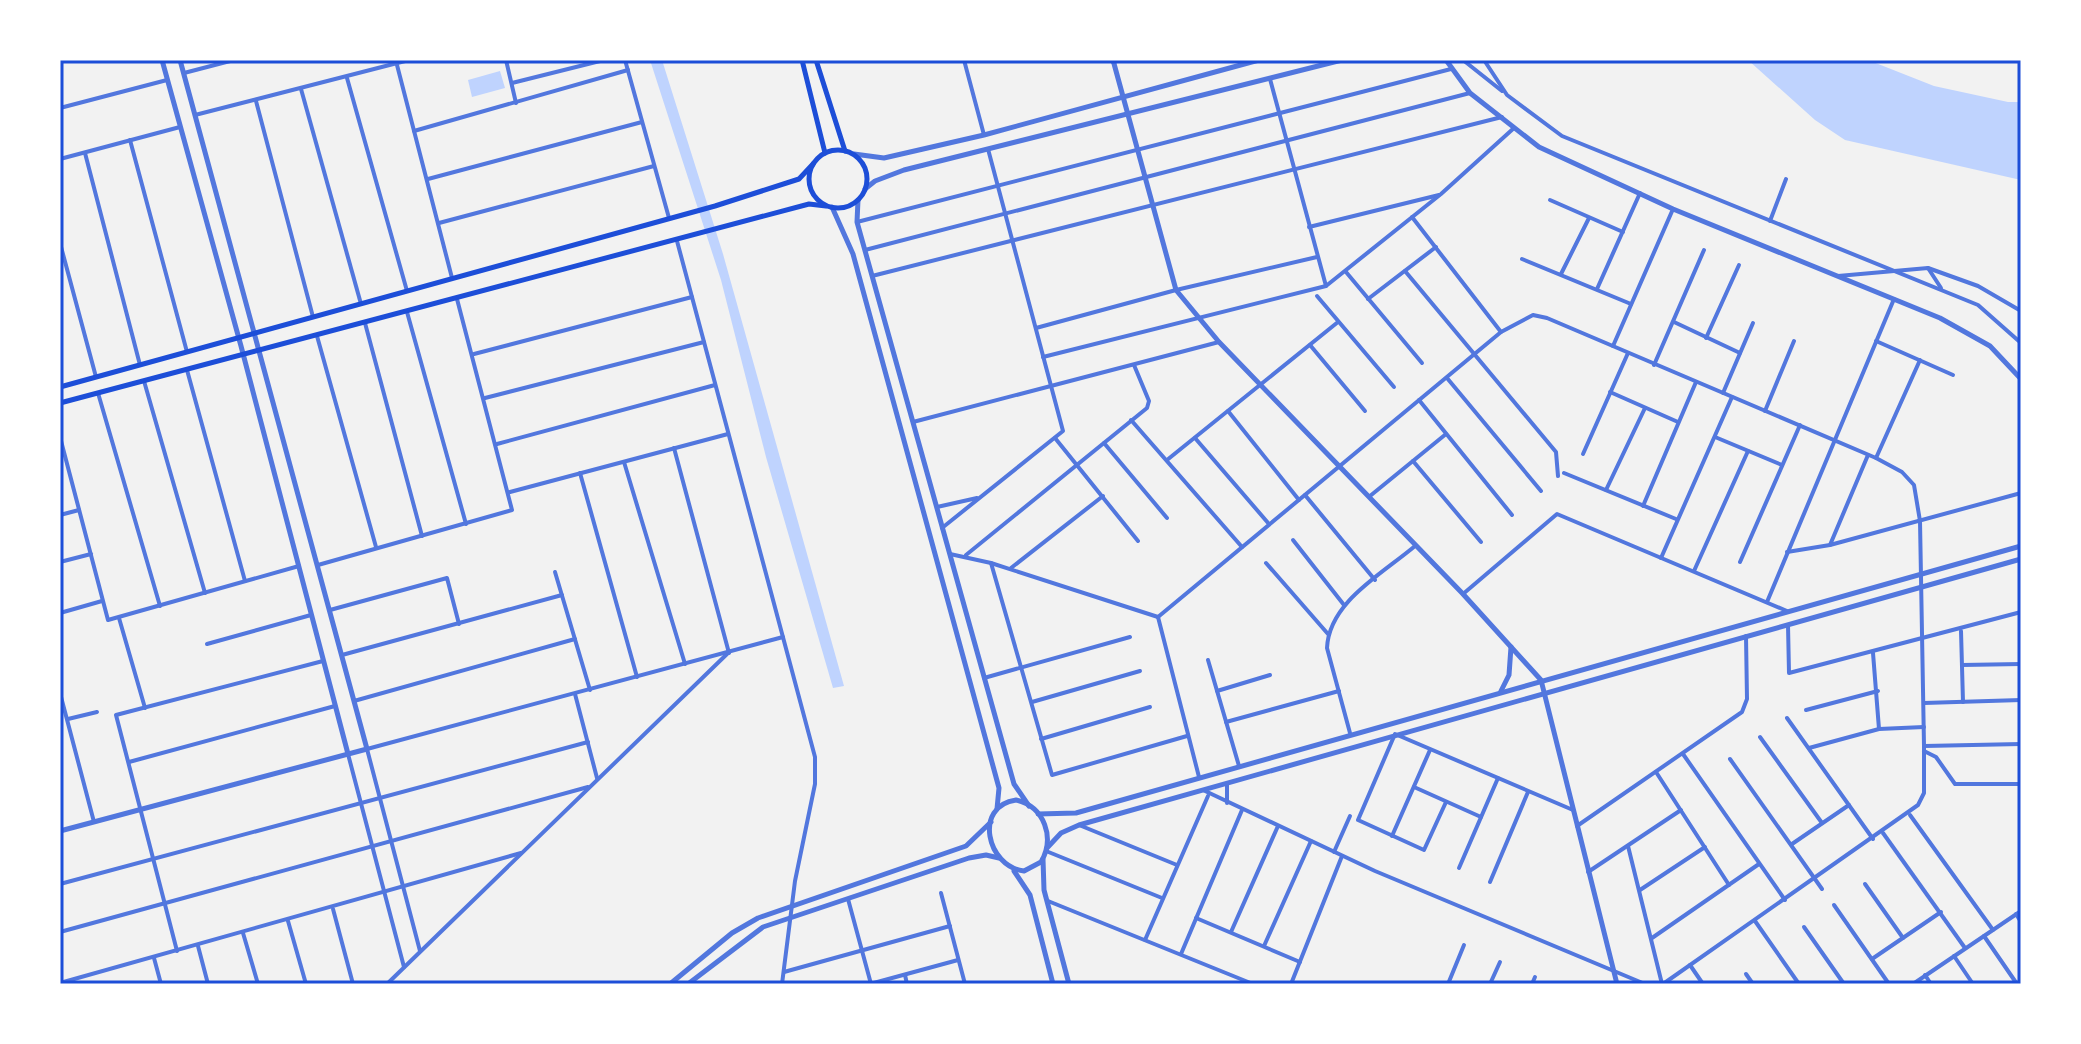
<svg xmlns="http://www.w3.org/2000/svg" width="2081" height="1044" viewBox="0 0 2081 1044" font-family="'PT Sans',sans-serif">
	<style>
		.water { fill: #bfd3fe }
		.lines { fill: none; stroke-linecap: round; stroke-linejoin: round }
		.minor { stroke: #5277de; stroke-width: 4 }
		.tertiary { stroke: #5277de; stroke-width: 5 }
		.secondary { stroke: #1d4ed8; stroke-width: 5 }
		.neatline { fill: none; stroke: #1d4ed8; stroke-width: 3 }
	</style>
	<rect width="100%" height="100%" fill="#f2f2f2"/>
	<g class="water">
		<path d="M650,60H662L723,254L844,686L833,688L766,457L721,280Z"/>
		<path d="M1748,60H1868L1934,86L2008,102H2021V180L1845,140L1815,120Z"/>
		<path d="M500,71L505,88L472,97L468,80Z"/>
	</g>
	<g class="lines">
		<g class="minor">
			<path d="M506,60L516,103"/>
			<path d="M625,60L669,218"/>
			<path d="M964,60L984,135"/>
			<path d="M1463,60L1502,91"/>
			<path d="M1484,60L1507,95L1562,136L1978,305L2021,343"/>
			<path d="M1113,62L1121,60"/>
			<path d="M397,65L452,278"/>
			<path d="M184,73L234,60"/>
			<path d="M347,78L407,291"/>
			<path d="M1270,79L1326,286"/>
			<path d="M512,83L604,60"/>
			<path d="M301,89L361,304"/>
			<path d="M256,101L313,317"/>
			<path d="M60,108L167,80"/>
			<path d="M195,115L409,60"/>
			<path d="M414,131L628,70"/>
			<path d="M130,140L187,352"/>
			<path d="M85,153L140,365"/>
			<path d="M60,159L180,127"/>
			<path d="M428,179L642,122"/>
			<path d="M1550,200L1623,232"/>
			<path d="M1412,217L1501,332"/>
			<path d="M1770,221L1786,179"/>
			<path d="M857,222L1451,69"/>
			<path d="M439,223L654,166"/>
			<path d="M1309,227L1439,195"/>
			<path d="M677,241L815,757V784L795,881L782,984"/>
			<path d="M60,243L96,377"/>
			<path d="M865,250L1470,93"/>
			<path d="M1522,259L1631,304"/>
			<path d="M1928,268L1941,288"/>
			<path d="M1405,271L1556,452L1558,476"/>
			<path d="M1346,272L1422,363"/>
			<path d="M1561,274L1589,218"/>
			<path d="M872,276L1502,117"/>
			<path d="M1838,276L1928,268L1978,286L2021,311"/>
			<path d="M1597,289L1640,193"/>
			<path d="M1317,296L1394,387"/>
			<path d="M1368,299L1436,247"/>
			<path d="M407,312L466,524"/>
			<path d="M1674,322L1740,353"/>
			<path d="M365,323L422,536"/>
			<path d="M1036,328L1176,290L1317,257"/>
			<path d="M317,336L376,547"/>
			<path d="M1706,338L1739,265"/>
			<path d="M1876,341L1953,375"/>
			<path d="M1310,345L1365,411"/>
			<path d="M1613,346L1673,209"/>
			<path d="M474,354L692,297"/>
			<path d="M1043,357L1326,286L1441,194L1514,128"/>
			<path d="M1654,365L1704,250"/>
			<path d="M187,370L245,581"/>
			<path d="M1447,378L1541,491"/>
			<path d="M144,381L205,593"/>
			<path d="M1610,392L1678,422"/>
			<path d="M98,393L160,606"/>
			<path d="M1723,393L1753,323"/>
			<path d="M485,398L704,342"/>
			<path d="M1419,400L1512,515"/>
			<path d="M1228,411L1299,500"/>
			<path d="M1765,411L1794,341"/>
			<path d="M1131,420L1242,547"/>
			<path d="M913,422L1219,342"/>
			<path d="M60,437L108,620L299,566"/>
			<path d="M1715,437L1782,465"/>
			<path d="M1055,438L1138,541"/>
			<path d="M1195,438L1269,524"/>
			<path d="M1104,443L1167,518"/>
			<path d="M497,444L715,385"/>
			<path d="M674,448L729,653"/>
			<path d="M1583,454L1628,353"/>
			<path d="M1876,458L1920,360"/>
			<path d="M1167,460L1338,322"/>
			<path d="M1413,461L1481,542"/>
			<path d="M624,462L685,664"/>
			<path d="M580,473L637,677"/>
			<path d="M1564,473L1676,519"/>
			<path d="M1606,490L1645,408"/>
			<path d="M510,492L728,434"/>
			<path d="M1305,495L1375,580"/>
			<path d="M1370,496L1446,434"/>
			<path d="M1643,506L1696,382"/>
			<path d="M937,507L977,498"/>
			<path d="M60,515L79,510"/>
			<path d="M942,528L1063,431L988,149"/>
			<path d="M1293,540L1344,605"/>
			<path d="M1830,545L1868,455"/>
			<path d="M1787,552L1830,545L2021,493"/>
			<path d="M950,554L991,563L1158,617"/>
			<path d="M966,555L1147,408L1149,401L1134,365"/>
			<path d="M1661,558L1732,397"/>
			<path d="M60,562L91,554"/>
			<path d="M1740,562L1800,425"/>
			<path d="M991,563L1052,775L1187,736"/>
			<path d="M1266,563L1328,634"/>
			<path d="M318,565L512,510L457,299"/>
			<path d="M1011,568L1103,496"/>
			<path d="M1694,571L1748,451"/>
			<path d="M555,572L590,690"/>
			<path d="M1463,594L1557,514L1787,611"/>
			<path d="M1767,602L1894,299"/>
			<path d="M330,610L447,578L459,624"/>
			<path d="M60,613L102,601"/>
			<path d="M1158,617L1501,332L1533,315L1547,318L1876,458L1902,472L1914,485L1920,521L1924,746V793L1918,805L1663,984"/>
			<path d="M1158,617L1199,777"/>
			<path d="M119,618L145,708"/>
			<path d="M1788,625L1789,673L2021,612"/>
			<path d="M1961,631L1963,702"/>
			<path d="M207,644L311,615"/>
			<path d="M1873,653L1879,729"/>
			<path d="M342,655L562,595"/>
			<path d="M1208,660L1239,766"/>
			<path d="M1962,665L2021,664"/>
			<path d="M984,678L1130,637"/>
			<path d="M1217,691L1270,675"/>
			<path d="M60,693L94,822"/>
			<path d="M575,694L597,778"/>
			<path d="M354,701L575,639"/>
			<path d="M1032,702L1140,671"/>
			<path d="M1924,703L2021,700"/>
			<path d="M1806,710L1878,691"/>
			<path d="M1787,718L1873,839"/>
			<path d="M68,719L97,712"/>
			<path d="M1226,722L1339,691"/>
			<path d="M1350,733L1327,648C1329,602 1382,574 1415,546"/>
			<path d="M1760,737L1822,823"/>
			<path d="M1041,739L1150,707"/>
			<path d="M1924,746L2021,744"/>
			<path d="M1809,748L1879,729L1924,727"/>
			<path d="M1924,751L1936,757L1955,784H2021"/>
			<path d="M348,754L404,967"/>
			<path d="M1683,754L1785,900"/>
			<path d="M1730,759L1822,889"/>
			<path d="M129,762L335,706"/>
			<path d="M1656,772L1729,885"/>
			<path d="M1227,784V803"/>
			<path d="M1414,787L1481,817"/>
			<path d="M1203,790L1375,871L1645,984"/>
			<path d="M1446,802L1424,850L1358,820L1395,734L1573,810"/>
			<path d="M1910,815L1993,930"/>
			<path d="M1079,825L1177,865"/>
			<path d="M1577,826L1742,712L1747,699L1746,636"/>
			<path d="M1883,833L1965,948"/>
			<path d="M1392,836L1430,750"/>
			<path d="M1792,844L1849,805"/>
			<path d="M1628,846L1662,984"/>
			<path d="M1046,851L1162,898"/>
			<path d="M1334,852L1350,816"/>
			<path d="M1459,868L1498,778"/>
			<path d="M1588,872L1681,810"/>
			<path d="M1490,882L1528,792"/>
			<path d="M60,884L588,742"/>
			<path d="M1865,884L1903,938"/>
			<path d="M1640,890L1705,847"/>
			<path d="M941,893L965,984"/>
			<path d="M848,899L871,984"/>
			<path d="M1048,901L1253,984"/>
			<path d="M1834,905L1889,984"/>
			<path d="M333,909L353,984"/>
			<path d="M2016,914L2021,922"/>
			<path d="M1196,918L1300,962"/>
			<path d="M288,921L306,984"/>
			<path d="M1755,921L1799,984"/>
			<path d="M1804,927L1844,984"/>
			<path d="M60,932L588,787"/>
			<path d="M1231,932L1278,826"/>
			<path d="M243,933L258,984"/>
			<path d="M1984,936L2017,984"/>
			<path d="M1652,938L1759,864"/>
			<path d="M1145,940L1208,796"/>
			<path d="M198,946L208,984"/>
			<path d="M1264,946L1311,841"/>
			<path d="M177,951L116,715L323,661"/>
			<path d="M420,951L367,749L783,637"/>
			<path d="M1181,954L1242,810"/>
			<path d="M1954,956L1973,984"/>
			<path d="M154,958L161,984"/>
			<path d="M1872,959L1941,912"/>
			<path d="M1690,965L1703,984"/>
			<path d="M784,972L950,926"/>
			<path d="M1746,974L1753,984"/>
			<path d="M905,975L907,984"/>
			<path d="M1925,975L1931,984"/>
			<path d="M60,983L521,853"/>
			<path d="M387,984L727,654"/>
			<path d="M870,984L958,960"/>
			<path d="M1291,984L1342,856"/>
			<path d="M1448,984L1464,945"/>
			<path d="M1490,984L1500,962"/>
			<path d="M1532,984L1535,977"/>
			<path d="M1913,984L2021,911"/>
		</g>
		<g class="tertiary">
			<path d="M162,60L241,346L348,754"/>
			<path d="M1113,60L1176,290L1219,342L1463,594L1541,680L1617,984"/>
			<path d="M1446,60L1470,93L1539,147L1673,209L1940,318L1990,346L2021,379"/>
			<path d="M854,154L884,158L984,135L1259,60"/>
			<path d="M865,189L875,181L904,170L1342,60"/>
			<path d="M858,200L857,222L1014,784L1029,806"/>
			<path d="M832,207L853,254L999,788L997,809"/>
			<path d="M1501,691L1509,675L1511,647"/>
			<path d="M1016,800C1045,807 1055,838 1041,862L1024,871C987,867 973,806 1016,800Z"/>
			<path d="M1038,814L1076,813L2021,546"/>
			<path d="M60,831L367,749L180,60"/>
			<path d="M1047,848L1061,833L1079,825L2021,559"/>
			<path d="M1043,859L1044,890L1069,984"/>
			<path d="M1014,871L1030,895L1053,984"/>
			<path d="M670,984L732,933L758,918L966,846L991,822"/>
			<path d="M688,984L763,927L969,858L986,855L999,858"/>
		</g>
		<g class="secondary">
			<path d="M802,60L825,153"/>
			<path d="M816,60L845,151"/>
			<circle cx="838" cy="179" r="29"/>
			<path d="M60,387L715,206L799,179L813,164"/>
			<path d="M60,403L809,204L826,206"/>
		</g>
	</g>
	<rect width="2081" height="1044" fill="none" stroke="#ffffff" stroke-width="124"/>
	<rect x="62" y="62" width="1957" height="920" class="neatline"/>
</svg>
